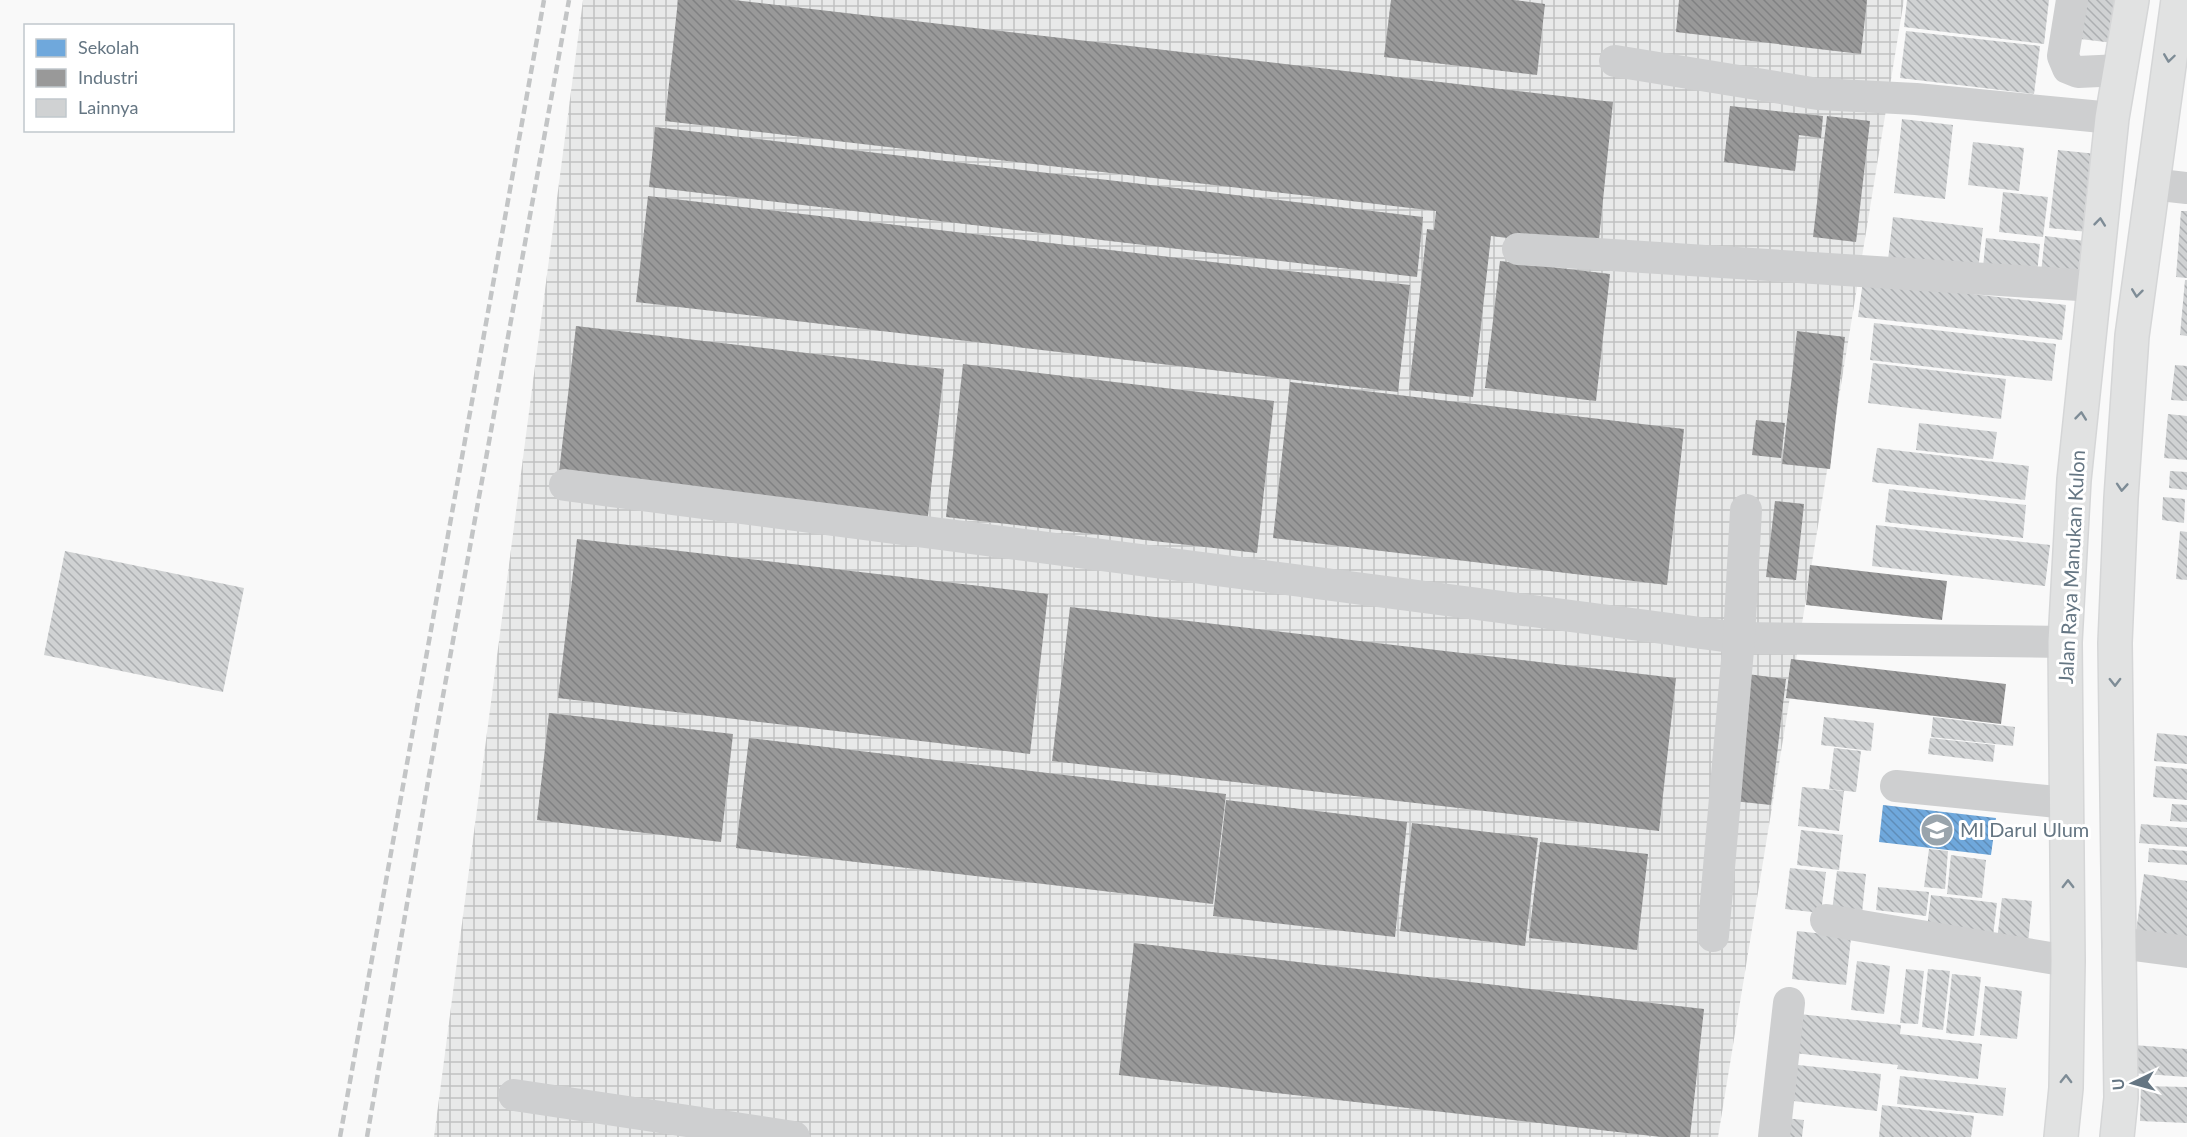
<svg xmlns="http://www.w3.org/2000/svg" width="2187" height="1137" viewBox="0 0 2187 1137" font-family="Lato,sans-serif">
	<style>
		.industrial { fill: url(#industrial-grid) }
		.schools { fill: url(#schools-back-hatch) }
		.industry { fill: url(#industry-back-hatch) }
		.building { fill: url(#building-back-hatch) }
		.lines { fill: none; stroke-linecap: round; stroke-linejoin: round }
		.major-casing { stroke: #d5d6d7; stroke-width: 36 }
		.minor { stroke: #cecfd0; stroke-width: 32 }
		.major { stroke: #e1e2e2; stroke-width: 33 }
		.rail { stroke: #c3c5c6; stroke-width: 4.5; stroke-dasharray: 9 4.5; stroke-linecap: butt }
		.oneway { stroke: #7e8c96 }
		.labels { text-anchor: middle; stroke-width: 6; stroke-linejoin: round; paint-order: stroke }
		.street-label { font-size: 20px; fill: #657683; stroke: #fff }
		.poi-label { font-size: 20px; fill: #657683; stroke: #fff; text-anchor: start }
	</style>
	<defs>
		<pattern id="industrial-grid" width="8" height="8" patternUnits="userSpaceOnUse" patternTransform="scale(1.5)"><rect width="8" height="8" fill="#e8e9e9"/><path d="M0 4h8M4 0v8" fill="none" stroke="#c0c1c2"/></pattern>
		<pattern id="schools-back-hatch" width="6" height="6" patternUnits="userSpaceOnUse" patternTransform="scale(1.5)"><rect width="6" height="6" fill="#6fa8dc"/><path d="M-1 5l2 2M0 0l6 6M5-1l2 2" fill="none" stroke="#5f8db8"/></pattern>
		<pattern id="industry-back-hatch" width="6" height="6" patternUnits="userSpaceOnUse" patternTransform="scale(1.5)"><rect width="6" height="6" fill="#999"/><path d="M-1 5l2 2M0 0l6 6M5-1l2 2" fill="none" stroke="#808182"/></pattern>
		<pattern id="building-back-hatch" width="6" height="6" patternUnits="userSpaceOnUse" patternTransform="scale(1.5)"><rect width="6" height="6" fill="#d0d2d3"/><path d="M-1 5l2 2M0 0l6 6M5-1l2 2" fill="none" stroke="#acafb1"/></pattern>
	</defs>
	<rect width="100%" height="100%" fill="#f9f9f9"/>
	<path class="industrial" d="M583,0H1904L1718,1137H434Z"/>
	<path class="schools" d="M1883,805L1996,818L1991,855L1879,842Z"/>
	<g class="industry">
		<path d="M678,0H734L1613,102L1598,249L1491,236L1473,397L1409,390L1427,229L1434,230L1436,211L665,121Z"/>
		<path d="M1391,0H1514L1545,4L1537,75L1384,57Z"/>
		<path d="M1679,0H1867L1861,54L1676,32Z"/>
		<path d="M1730,106L1823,116L1821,138L1799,135L1795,171L1724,162Z"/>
		<path d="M1827,116L1870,121L1856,242L1813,237Z"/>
		<path d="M655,127L1423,217L1417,277L649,187Z"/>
		<path d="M648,196L1410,285L1398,392L636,302Z"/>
		<path d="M1500,261L1610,274L1596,401L1485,388Z"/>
		<path d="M576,326L944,369L927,525L558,481Z"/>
		<path d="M1797,331L1845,337L1830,469L1782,464Z"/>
		<path d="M963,364L1274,401L1257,553L946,517Z"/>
		<path d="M1290,382L1684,429L1667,585L1273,538Z"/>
		<path d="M1756,420L1785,423L1781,458L1752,455Z"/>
		<path d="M1775,501L1804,504L1796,580L1766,577Z"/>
		<path d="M577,539L1048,594L1030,754L558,698Z"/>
		<path d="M1810,565L1947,581L1942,620L1806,605Z"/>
		<path d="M1070,607L1676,678L1659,831L1052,761Z"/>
		<path d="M1791,659L2006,684L2001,724L1786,698Z"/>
		<path d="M1747,674L1786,679L1771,805L1733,801Z"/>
		<path d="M549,713L733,734L721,842L537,820Z"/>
		<path d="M749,738L1226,794L1213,904L736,848Z"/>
		<path d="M1226,800L1407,822L1395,937L1213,916Z"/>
		<path d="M1412,823L1538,838L1525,946L1400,931Z"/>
		<path d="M1540,842L1648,854L1637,950L1529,938Z"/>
		<path d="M1134,943L1704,1009L1690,1137H1661L1119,1075Z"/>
	</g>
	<g class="building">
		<path d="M1907,0H2049L2044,44L1904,27Z"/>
		<path d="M2076,0H2127L2122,44L2072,38Z"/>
		<path d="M1906,31L2040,46L2034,94L1900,78Z"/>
		<path d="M1902,119L1953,125L1945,199L1894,193Z"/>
		<path d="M1973,142L2024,148L2019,191L1968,185Z"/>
		<path d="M2058,150L2097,154L2088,232L2049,228Z"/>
		<path d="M2003,192L2048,197L2043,237L1999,232Z"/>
		<path d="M2181,211H2187V278L2176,277Z"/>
		<path d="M1893,217L1983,228L1978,270L1888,260Z"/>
		<path d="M2045,236L2085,241L2081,278L2041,273Z"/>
		<path d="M1986,238L2040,244L2037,273L1983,267Z"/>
		<path d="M2185,280H2187V336L2180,335Z"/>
		<path d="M1863,281L2066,305L2062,340L1858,317Z"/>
		<path d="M1874,323L2056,344L2052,381L1870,360Z"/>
		<path d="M1873,363L2006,379L2001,419L1868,403Z"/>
		<path d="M2175,365L2187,366V401L2171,400Z"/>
		<path d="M2168,414L2187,416V460L2164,458Z"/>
		<path d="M1919,423L1997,432L1993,459L1916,450Z"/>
		<path d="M1877,448L2029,466L2025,500L1872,482Z"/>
		<path d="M2170,471L2187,472V490L2169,488Z"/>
		<path d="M1889,489L2026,505L2023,538L1885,522Z"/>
		<path d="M2163,497L2185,499L2184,523L2162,520Z"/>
		<path d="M1876,525L2050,545L2045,586L1872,566Z"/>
		<path d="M2180,531L2187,532V580L2176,579Z"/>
		<path d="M65,551L244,588L223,692L44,655Z"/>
		<path d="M1824,717L1874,723L1871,751L1821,745Z"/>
		<path d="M1933,717L2015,727L2013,746L1931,737Z"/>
		<path d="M2157,733L2187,736V764L2154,761Z"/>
		<path d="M1930,738L1995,745L1993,762L1928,754Z"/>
		<path d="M1834,748L1861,751L1856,792L1829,789Z"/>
		<path d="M2156,766L2187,769V800L2153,797Z"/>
		<path d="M1802,787L1844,791L1839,831L1798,826Z"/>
		<path d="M2172,804L2187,805V822L2170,821Z"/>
		<path d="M2141,824L2187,828V847L2139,843Z"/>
		<path d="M1801,830L1843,835L1839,870L1797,865Z"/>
		<path d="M2149,848L2187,851V865L2148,862Z"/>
		<path d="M1929,849L1948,851L1945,889L1924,887Z"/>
		<path d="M1951,855L1986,860L1982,898L1947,894Z"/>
		<path d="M1790,868L1826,872L1821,913L1785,909Z"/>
		<path d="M1837,871L1866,874L1861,923L1831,919Z"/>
		<path d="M2144,874L2187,881V940L2136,932Z"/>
		<path d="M1878,887L1929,892L1926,916L1876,910Z"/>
		<path d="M1931,895L1997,903L1993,936L1927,928Z"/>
		<path d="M2002,898L2032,901L2028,944L1997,940Z"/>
		<path d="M1797,931L1851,937L1846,985L1792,979Z"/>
		<path d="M1857,961L1890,966L1884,1014L1851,1010Z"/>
		<path d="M1906,969L1924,971L1918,1024L1900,1023Z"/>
		<path d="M1928,969L1950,971L1943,1030L1922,1027Z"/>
		<path d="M1952,974L1981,977L1974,1036L1946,1033Z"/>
		<path d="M1985,986L2022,991L2017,1039L1980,1035Z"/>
		<path d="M1790,1013L1901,1025L1900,1034L1982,1044L1978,1079L1897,1069L1898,1065L1786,1052Z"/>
		<path d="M2133,1045L2187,1049V1077L2131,1073Z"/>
		<path d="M1789,1064L1881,1074L1877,1111L1785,1100Z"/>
		<path d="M1900,1076L2006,1088L2003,1116L1897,1104Z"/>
		<path d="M2141,1086L2187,1087V1123L2140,1121Z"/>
		<path d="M1882,1105L1974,1116L1971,1137H1879Z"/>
		<path d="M1784,1118L1804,1120L1802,1137H1782Z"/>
	</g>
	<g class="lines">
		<g class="major-casing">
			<g id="major">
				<path d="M2061,1137L2066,1088L2068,961L2065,642L2074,480L2112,118L2132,0"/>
				<path d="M2117,1137L2121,1098L2115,643L2121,498L2132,336L2178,0"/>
			</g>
		</g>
		<g class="minor">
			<path d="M2072,0L2063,56L2068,68L2078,72L2121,70"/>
			<path d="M1615,61L1818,94L1916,99L2112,118"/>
			<path d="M2151,184L2187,188"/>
			<path d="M1518,249L2094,286"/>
			<path d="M565,485L1739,638L2065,642"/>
			<path d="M1896,786L2067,803"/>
			<path d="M1826,920L2068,961"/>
			<path d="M1713,936L1739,638L1746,510"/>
			<path d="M2118,943L2187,952"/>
			<path d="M514,1095L794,1137"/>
			<path d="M1774,1137L1789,1003"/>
		</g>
		<use href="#major" class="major"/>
		<g class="rail">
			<path d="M340,1137L544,0"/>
			<path d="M367,1137L437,729L569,0"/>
		</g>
	</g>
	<defs><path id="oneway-chevron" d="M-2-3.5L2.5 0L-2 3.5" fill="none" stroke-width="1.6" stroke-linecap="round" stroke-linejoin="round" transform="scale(1.5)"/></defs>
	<g class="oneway">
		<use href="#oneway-chevron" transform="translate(2169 58) rotate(98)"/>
		<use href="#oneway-chevron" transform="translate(2100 222) rotate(-84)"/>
		<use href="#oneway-chevron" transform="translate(2137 293) rotate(97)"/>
		<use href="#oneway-chevron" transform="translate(2081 416) rotate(-84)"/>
		<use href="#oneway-chevron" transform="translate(2122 487) rotate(94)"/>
		<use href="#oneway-chevron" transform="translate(2115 682) rotate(89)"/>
		<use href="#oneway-chevron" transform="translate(2068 884) rotate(-90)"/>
		<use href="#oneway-chevron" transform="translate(2066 1079) rotate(-89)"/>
	</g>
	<defs>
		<g id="school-disc" transform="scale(1.725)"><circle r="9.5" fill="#99a4ac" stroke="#fff"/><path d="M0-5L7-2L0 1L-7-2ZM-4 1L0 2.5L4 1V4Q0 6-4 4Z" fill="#fff"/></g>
	</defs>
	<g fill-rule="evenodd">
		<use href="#school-disc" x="1937" y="830"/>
	</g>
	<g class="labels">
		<g class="street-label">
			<text transform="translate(2072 567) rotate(-87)" y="7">Jalan Raya Manukan Kulon</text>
		</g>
		<g class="poi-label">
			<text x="1960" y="837">MI Darul Ulum</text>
		</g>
	</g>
	<rect x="24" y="24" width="210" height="108" fill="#ffffff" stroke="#c1c8cd" stroke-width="1.5"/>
	<rect x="36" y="39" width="30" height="18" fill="#6fa8dc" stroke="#c1c8cd" stroke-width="1.5"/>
	<text x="78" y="54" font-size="18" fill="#657683">Sekolah</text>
	<rect x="36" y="69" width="30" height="18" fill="#999999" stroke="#c1c8cd" stroke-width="1.5"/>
	<text x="78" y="84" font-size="18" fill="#657683">Industri</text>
	<rect x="36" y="99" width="30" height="18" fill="#d0d2d3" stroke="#c1c8cd" stroke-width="1.5"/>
	<text x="78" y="114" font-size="18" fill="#657683">Lainnya</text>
	<g transform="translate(2133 1083) rotate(265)" stroke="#ffffff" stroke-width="4.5" paint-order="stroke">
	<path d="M0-4.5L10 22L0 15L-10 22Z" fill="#657683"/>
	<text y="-9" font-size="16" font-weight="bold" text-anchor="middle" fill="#657683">U</text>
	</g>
</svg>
